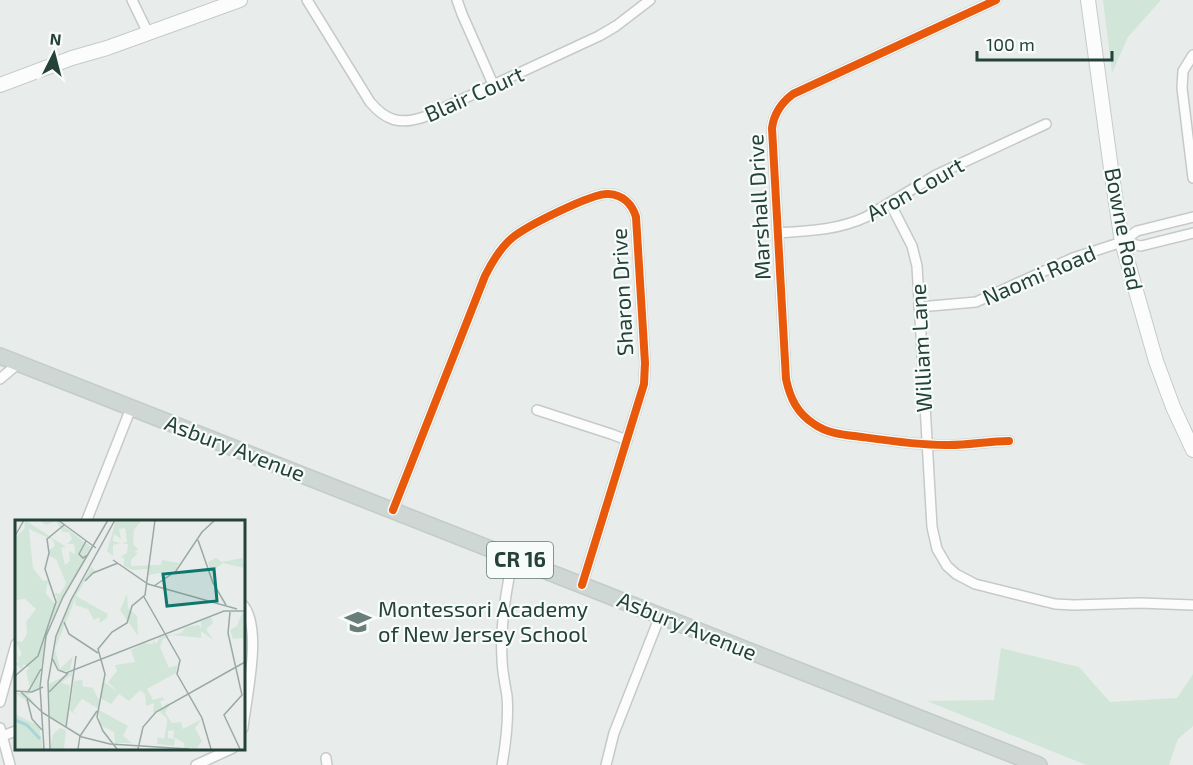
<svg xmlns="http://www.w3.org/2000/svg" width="1193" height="765" viewBox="0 0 1193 765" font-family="'Exo 2',sans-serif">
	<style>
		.green { fill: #d1e6d8 }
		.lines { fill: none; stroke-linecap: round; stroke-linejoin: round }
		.street-casing { stroke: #c5cac8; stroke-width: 12 }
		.secondary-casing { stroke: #c3cbc8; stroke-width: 16 }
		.primary-casing { stroke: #c3ccc9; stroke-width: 18 }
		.street { stroke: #fcfcfc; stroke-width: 9 }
		.secondary { stroke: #fcfcfc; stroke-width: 14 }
		.primary { stroke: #cfd7d5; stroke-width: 15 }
		.cycleway-casing { stroke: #f7fbf9; stroke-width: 11 }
		.cycleway { stroke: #e8590c; stroke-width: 8 }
		.labels { text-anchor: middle; stroke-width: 4.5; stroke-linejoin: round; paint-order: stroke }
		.shield { fill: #f7fbf9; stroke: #637a73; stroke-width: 1.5 }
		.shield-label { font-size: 21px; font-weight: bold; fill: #24423a }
		.street-label { font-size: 22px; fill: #24423a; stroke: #f7fbf9 }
		.poi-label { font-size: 22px; fill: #24423a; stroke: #f7fbf9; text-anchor: start }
		.inset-river { fill: none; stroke: #a9d4db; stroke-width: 3 }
		.inset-road { fill: none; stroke: #9aa9a4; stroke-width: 1.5 }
		.view { fill: #0f766e; fill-opacity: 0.15; stroke: #0f766e; stroke-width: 3 }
		.inset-edge { fill: none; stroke: #24423a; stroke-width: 3 }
	</style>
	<rect width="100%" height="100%" fill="#e8edeb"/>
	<g class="green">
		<path d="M1103,0H1161L1128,37L1112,73Z"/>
		<path d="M1001,648L1079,667L1110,702L1177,698L1193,674V726L1178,739L1169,765H1086L927,701L994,700Z"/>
	</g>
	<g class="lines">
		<g class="street-casing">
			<g id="street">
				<path d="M132,0L148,33"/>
				<path d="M307,0L370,102C386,121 400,125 424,117L599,36L616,26L650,0"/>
				<path d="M457,0L462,14L493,84"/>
				<path d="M996,0L793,94C781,103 774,113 772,128L786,379C790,398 797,413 814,424C828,434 846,435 862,437C890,441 917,445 945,445C966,446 987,441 1009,441"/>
				<path d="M1193,55L1183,71L1182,88L1193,178"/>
				<path d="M890,203L912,246L917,266L932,527L937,549L947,566L956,574L975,584L1055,604L1074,605L1140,603L1193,605"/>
				<path d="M778,233C809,231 838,230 866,217L936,175L1046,124"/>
				<path d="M1122,242L1141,246L1193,233"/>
				<path d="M919,307L976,302L1073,258L1122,242L1137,231L1193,217"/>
				<path d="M0,379L19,363"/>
				<path d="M537,410L611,434L627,440"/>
				<path d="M393,510L485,276C492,262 500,248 512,238C525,227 593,192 609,194C623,195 632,204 636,217L645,363L644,384L582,585"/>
				<path d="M86,522L131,408"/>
				<path d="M243,605C263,628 246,698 243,728"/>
				<path d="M0,702L16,644"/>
				<path d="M0,728L10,765"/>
				<path d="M2,736L16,731"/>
				<path d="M326,758L327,765"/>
				<path d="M196,765L233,748"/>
				<path d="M502,765C506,742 509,719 507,696C505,683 502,671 502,659C500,626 506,590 513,558"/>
				<path d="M606,765L614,733L660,616"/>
			</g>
		</g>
		<g class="secondary-casing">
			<g id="secondary">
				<path d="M1088,0L1112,176L1122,242L1156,361L1173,407L1193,450"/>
				<path d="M0,85L72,58L107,48L240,0"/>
			</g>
		</g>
		<g class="primary-casing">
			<path id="primary" d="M0,356L1039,765"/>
		</g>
		<use href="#street" class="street"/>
		<use href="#secondary" class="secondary"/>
		<use href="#primary" class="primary"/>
		<g class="cycleway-casing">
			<g id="cycleway">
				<path d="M996,0L793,94C781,103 774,113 772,128L786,379C790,398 797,413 814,424C828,434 846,435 862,437C890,441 917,445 945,445C966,446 987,441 1009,441"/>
				<path d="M393,510L485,276C492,262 500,248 512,238C525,227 593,192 609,194C623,195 632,204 636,217L645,363L644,384L582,585"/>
			</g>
		</g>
		<use href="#cycleway" class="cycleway"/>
	</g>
	<defs>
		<g id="school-bare" transform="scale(2.07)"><path d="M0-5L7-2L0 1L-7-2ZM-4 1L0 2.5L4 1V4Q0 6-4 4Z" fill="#697e78" stroke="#f7fbf9" stroke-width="2.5" paint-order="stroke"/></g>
	</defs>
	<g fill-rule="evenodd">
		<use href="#school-bare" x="358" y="622"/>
	</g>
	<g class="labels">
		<rect class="shield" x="487" y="542" width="66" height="36" rx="4.5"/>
		<g class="shield-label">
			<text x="520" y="567">CR 16</text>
		</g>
		<g class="street-label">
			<text transform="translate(474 94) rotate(-24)" y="8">Blair Court</text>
			<text transform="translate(915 189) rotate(-29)" y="8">Aron Court</text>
			<text transform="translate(759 207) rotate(-93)" y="8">Marshall Drive</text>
			<text transform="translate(1124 229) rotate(79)" y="8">Bowne Road</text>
			<text transform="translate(1039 275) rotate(-23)" y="8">Naomi Road</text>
			<text transform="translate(622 292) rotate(-93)" y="8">Sharon Drive</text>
			<text transform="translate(921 348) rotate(-93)" y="8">William Lane</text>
			<text transform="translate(235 448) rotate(21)" y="8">Asbury Avenue</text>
			<text transform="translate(687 626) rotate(22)" y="8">Asbury Avenue</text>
		</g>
		<g class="poi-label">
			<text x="378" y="617">Montessori Academy<tspan x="378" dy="25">of New Jersey School</tspan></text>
		</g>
	</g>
	<g transform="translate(15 520)">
		<rect width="230" height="230" fill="#e8edeb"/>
		<path d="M10,0L51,27L46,28L50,45L55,41L54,31L60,34L59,24H52L57,19L54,12H48L41,1L31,5L25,0H41L76,27L34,104L25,151L19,158L25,151L24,168L11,176L15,177L21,187L0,173H10L15,167L11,151L14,148L9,144L7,149L0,144L4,141L0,130L4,138L7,133L0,121L7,122L12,114L11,102L21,89L10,79L0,80V18L9,9ZM14,9L38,20L40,26L34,30V36L41,39L51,63L45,74L41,73L36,77L42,76L40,84L31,74L32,63L38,69L34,60L28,61L18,48ZM101,0H127L119,10L118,24L123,29L119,32L123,33L116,40V46L146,45L147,40L164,43L161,50L133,55L134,49L117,50L109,46V38L105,37L112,33L113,24H107L112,22L110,8L104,9L106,19L99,14L98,21L106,23L98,25V36L92,31ZM227,34L229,48L208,43L196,52L193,42L201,38L207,42L227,38ZM76,47L81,51L73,56L61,76L93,94L92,98L84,103L85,97L79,100L73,89L60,85L61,77L40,129L45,149L58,136L55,150L46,152L38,140L43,112L55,82ZM112,74L113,88L122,96L123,116L105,90ZM227,93H229V129L228,118L218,119L215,110L222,106ZM196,97L198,103L191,109L198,120L186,111V118L157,115L148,119L145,127L154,148L162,145L161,153L132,169L138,180L147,177L150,180L145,181L147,187L138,193L139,183L131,186L130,174L125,170L114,181L104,174L96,184L85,178L89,162L103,172L93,162L102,151L100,145L120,142L116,130L128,123L138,124V120L141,124L145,117L166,113L171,107L184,105L186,108V101ZM57,152L56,163V155L46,163L55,165L51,205L35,197L34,164ZM68,160L67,166L78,168L85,182L82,188L67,179L58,191L63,196L54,190L59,161ZM153,183L154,186L150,193L157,203L166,202L168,209L187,199L180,208L187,221L181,229L169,228V223L158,217L159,210L153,211V218L160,219L159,226L142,224L143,217L149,219L152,204V198L144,191ZM84,190L113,206L108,216L117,223H100L99,212L85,205ZM0,194L24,206L28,229H0ZM45,208L51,210L49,229H35L38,214Z" fill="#d1e6d8" fill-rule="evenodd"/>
		<path class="inset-river" d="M0,200L12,205L25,219"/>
		<path class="inset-road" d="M43,0L81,28M0,16L9,0M183,20L198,63L211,85M71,21L64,34L68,38L73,35M98,40L133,64L222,89M70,61L78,53L103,43M139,66L161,51L187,12L200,0M129,77L165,140L162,154L187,198L196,229M215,92L213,113L227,175L209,195L225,229M49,102L54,114L83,133M37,138L43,150L51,153L209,91H230M0,156L23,136L41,82L30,49L34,33L32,19L49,5M0,171L17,172L28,167M6,172L28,193L67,217L95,224L174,229M13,172L26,149M34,172L53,153M12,179L17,199L27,210M51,207L61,136M29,229L25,167L31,116L48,77L93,0M35,229L33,162L41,116L56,80L100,0M63,229L65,216L82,191M102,229L88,211L82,197L90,154L83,129L97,112L112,103L117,86L130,75L140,0M123,229L128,207L141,192L230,142"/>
		<path class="view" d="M199,49L202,81L152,86L148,54Z"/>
		<rect width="230" height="230" class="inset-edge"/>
	</g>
	<g transform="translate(54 54) rotate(6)" stroke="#f7fbf9" stroke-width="4.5" paint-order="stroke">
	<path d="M0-4.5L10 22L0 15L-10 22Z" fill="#24423a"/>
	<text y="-9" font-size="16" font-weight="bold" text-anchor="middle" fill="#24423a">N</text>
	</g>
	<path d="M977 51v9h135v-9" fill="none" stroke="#24423a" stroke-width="3"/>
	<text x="986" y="51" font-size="18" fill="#24423a" stroke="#f7fbf9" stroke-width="4.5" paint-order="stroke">100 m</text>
</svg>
